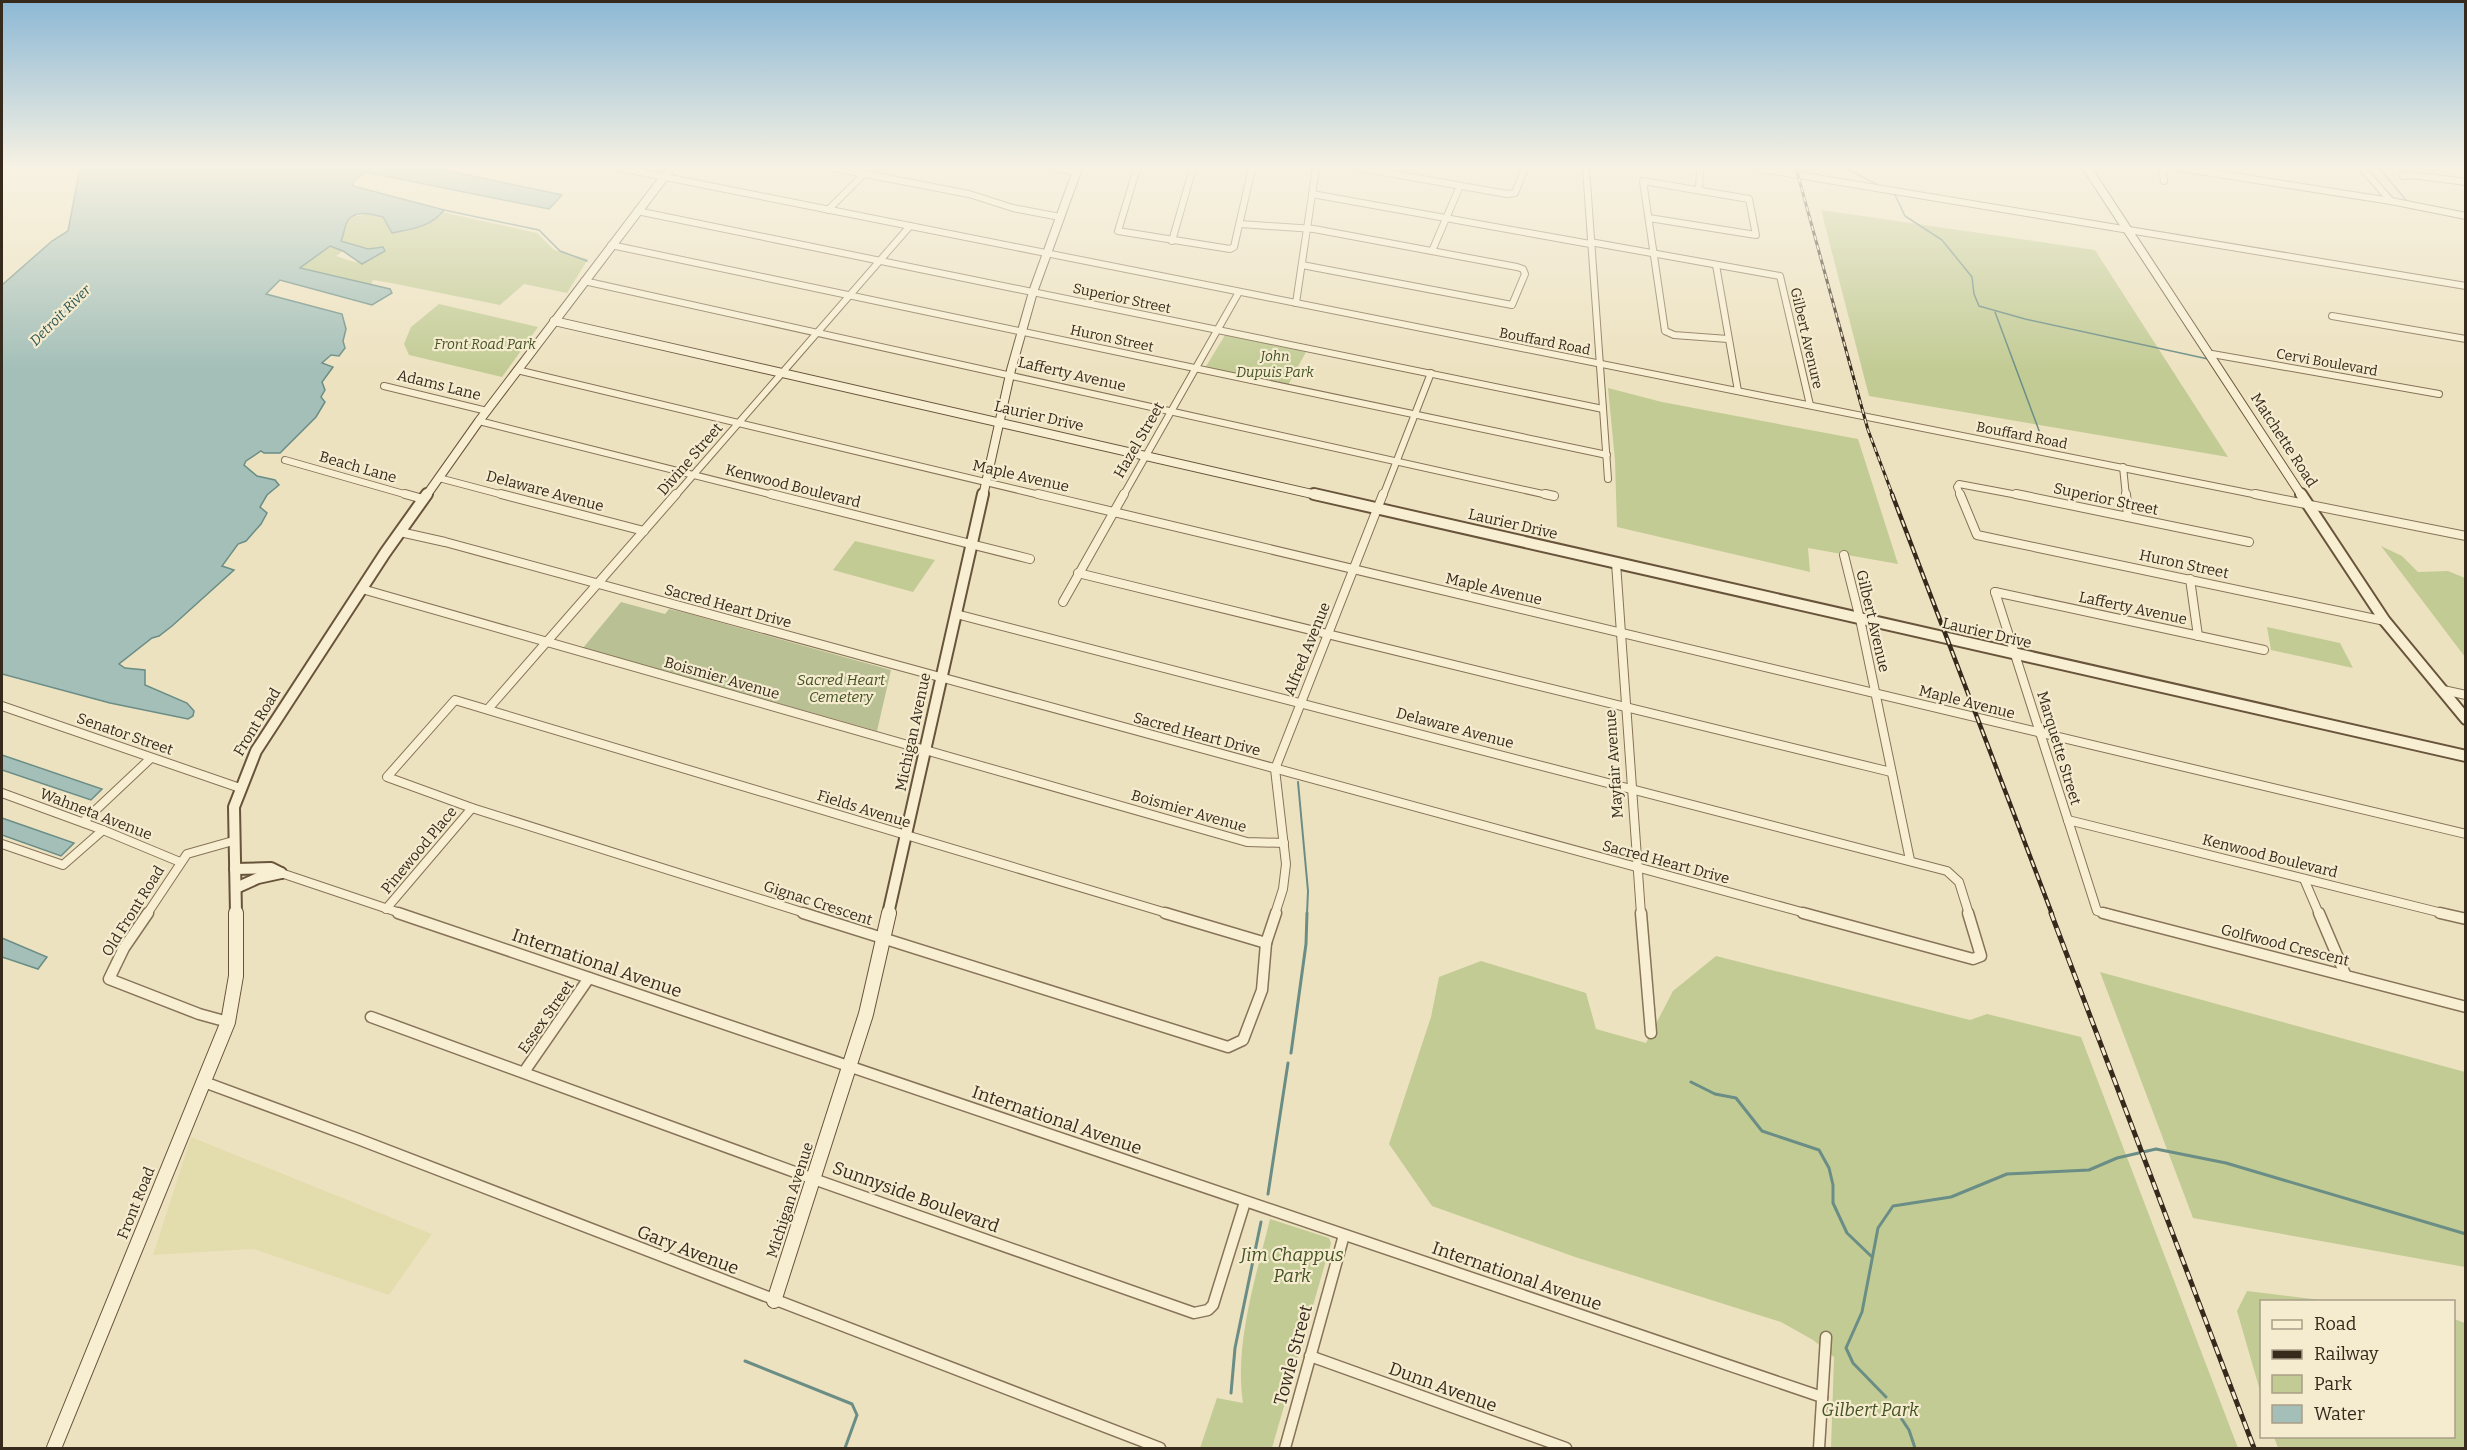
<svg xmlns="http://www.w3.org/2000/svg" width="2467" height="1450" viewBox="0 0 2467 1450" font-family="Bitter,serif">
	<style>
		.farmland { fill: #e3ddad }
		.green { fill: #c2cb94 }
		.cemetery { fill: #b9c094 }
		.water { fill: #a3bfb8; stroke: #6a8d86; stroke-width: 1.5 }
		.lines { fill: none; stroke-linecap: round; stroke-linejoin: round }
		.stream-far2 { stroke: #6a8d86; stroke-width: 1.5 }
		.stream-far1 { stroke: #6a8d86; stroke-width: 2 }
		.stream { stroke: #6a8d86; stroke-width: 3 }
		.street-far2-casing { stroke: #867358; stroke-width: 8 }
		.street-far1-casing { stroke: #867358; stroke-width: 10 }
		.street-casing { stroke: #867358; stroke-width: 13 }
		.secondary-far2-casing { stroke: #68543b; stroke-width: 10 }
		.secondary-far1-casing { stroke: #68543b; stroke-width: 14 }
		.secondary-casing { stroke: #68543b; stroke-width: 16 }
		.street-far2 { stroke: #f8efd3; stroke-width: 6 }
		.street-far1 { stroke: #f8efd3; stroke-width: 8 }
		.street { stroke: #f8efd3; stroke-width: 10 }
		.secondary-far2 { stroke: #f8efd3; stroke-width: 8 }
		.secondary-far1 { stroke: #f8efd3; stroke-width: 10 }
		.secondary { stroke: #f8efd3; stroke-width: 14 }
		.rail-far2-casing { stroke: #362a1d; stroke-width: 3 }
		.rail-far1-casing { stroke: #362a1d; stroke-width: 4.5 }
		.rail-casing { stroke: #362a1d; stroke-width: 5 }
		.rail-far2 { stroke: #f5eccf; stroke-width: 1.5; stroke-dasharray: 5; stroke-linecap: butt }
		.rail-far1 { stroke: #f5eccf; stroke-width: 2; stroke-dasharray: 7; stroke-linecap: butt }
		.rail { stroke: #f5eccf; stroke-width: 3; stroke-dasharray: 8; stroke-linecap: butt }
		.labels { text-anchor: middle; stroke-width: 4.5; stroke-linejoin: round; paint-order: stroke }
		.far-street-label { font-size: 14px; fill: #362a1d; stroke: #f5eccf }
		.far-water-label { font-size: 14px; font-style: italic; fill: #2c5655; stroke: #f5eccf }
		.far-park-label { font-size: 14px; font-style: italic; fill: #445223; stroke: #f5eccf }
		.street-label { font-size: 15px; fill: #362a1d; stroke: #f5eccf }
		.park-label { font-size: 15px; font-style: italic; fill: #445223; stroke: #f5eccf }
		.near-street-label { font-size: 18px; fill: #362a1d; stroke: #f5eccf }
		.near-park-label { font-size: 18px; font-style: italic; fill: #445223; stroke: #f5eccf }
	</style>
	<rect width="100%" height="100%" fill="#ede2c0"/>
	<path class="farmland" d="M191,1137L432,1234L389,1295L253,1249L153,1255Z"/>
	<g class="green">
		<path d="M387,200L537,233L554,250L588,259L567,293L524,284L500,305L386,282L373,280L371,284L299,268L330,246L343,251L336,256C357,263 363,267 382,253L341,240L347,221L355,216L370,214Z"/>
		<path d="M1821,210L2095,250L2228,457L1869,396Z"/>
		<path d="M439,304L538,327L502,377L409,355L404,344L411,327Z"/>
		<path d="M1225,335L1306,352L1288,385L1205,368Z"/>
		<path d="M1608,388L1662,402L1858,439L1898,564L1808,548L1810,572L1617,527L1615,460Z"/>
		<path d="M855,541L935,560L913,592L833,570Z"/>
		<path d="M2381,546L2402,556L2418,572L2448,571L2465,578V657Z"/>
		<path d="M2267,627L2340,643L2353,668L2271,650Z"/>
		<path d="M1716,956L1970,1020L1987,1014L2081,1037L2238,1448H1831L1834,1357L1813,1340L1781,1322L1575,1257L1432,1206L1389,1144L1431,1017L1439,977L1481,961L1586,993L1596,1029L1646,1043L1673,991Z"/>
		<path d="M2100,972L2465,1072V1267L2193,1218Z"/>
		<path d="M1270,1219L1329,1238L1331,1243L1272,1448H1200L1217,1398L1243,1403C1234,1344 1256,1277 1270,1219Z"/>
		<path d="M2247,1291L2329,1301L2262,1302L2261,1394L2237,1311Z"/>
		<path d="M2454,1319L2465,1323V1448H2278L2274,1437L2454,1436Z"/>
	</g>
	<path class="cemetery" d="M621,602L665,614L669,609L686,613L891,670L877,731L583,648Z"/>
	<g class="water">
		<path d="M80,168H435L562,195L549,209L365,172L353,182V186L444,210C431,227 412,229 392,233L383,217C371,214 354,209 347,222C344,228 344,235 341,241L368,249L383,247L385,251L362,264L343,251L330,246L300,268L390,289L392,293L372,305L280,280L266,294L342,314L346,329L343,341L345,348L339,356L331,355L322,363L333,367L322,382L325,390L321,397L325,402L316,417L280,453H264L261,451L246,461L244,465L257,476L275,480L279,485L267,495L260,507L267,513L261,524L246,541L238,544L222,566L234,570L172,626L159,636L152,638L119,664L125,668L145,670V685L187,703L194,711L193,716L188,719L110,703L2,674V285L52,241L68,231Z"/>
		<path d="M2,755L102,789L91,800L2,770Z"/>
		<path d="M2,818L74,843L61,856L2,835Z"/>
		<path d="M2,938L47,957L38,969L2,957Z"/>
	</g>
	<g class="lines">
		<g class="stream-far2">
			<path d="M1846,168L1876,184"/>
			<path d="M2379,168L2406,200"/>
			<path d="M1895,195L1905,216L1942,240L1972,277L1974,294L1979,306L2025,319L2208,359"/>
			<path d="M444,210L539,230L560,251L587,261"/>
			<path d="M1995,312L2044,444"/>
		</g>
		<path class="stream-far1" d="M1298,782L1308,891L1307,914"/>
		<g class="stream">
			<path d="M1291,1053L1306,944L1307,913"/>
			<path d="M1691,1082L1715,1094L1736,1098L1762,1131L1819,1150L1829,1168L1833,1185V1203L1847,1233L1871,1256"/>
			<path d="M1268,1194L1288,1063"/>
			<path d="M745,1361L852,1404L857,1415L845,1448"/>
			<path d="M1231,1393L1235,1348L1261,1222"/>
			<path d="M1886,1397L1853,1363L1846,1348L1862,1312L1878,1228L1893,1206L1951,1197L2007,1174L2089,1170L2117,1158L2156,1149L2226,1163L2466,1234"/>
			<path d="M1897,1412L1909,1430L1915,1448"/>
		</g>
		<g class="street-far2-casing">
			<g id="street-far2">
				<path d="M620,168L2263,496"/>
				<path d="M834,168L969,194L1013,208L1060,217"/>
				<path d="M1054,168L1077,172"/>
				<path d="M1137,168L1118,231L1230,249L1234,247L1252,168"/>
				<path d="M1360,168L1507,194L1515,193L1525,168"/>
				<path d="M1586,168L1608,479"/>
				<path d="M1756,168L2466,286"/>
				<path d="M2162,168L2164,181"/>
				<path d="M2180,168L2391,201L2466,216"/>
				<path d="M2362,168L2391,201"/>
				<path d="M2403,176L2412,175L2466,182"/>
				<path d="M1699,190L1700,168"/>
				<path d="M1312,194L1590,244"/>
				<path d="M828,210L864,174"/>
				<path d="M637,211L1603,409"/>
				<path d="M1649,218L1756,235L1749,199L1643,181L1665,331L1674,335L1728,339"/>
				<path d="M1240,224L1314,229L1517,267L1523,269L1525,274L1512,305L1302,265"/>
				<path d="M1172,241L1193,168"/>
				<path d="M1590,242L1780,276L1810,405"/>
				<path d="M611,245L1607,455"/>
				<path d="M1432,251L1460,186"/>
				<path d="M1716,265L1738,391"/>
				<path d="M584,281L1552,496"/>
				<path d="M1296,303L1316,168"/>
				<path d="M2332,316L2466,339"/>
				<path d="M2212,354L2439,394"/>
				<path d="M517,370L1044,496"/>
				<path d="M384,386L487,411"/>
				<path d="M479,421L777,496"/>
				<path d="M285,460L411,496"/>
				<path d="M2123,467L2126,496"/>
				<path d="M439,478L507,496"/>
				<path d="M675,496L910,226"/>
				<path d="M1123,496L1239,292"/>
				<path d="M1383,496L1431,373"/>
				<path d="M1961,496L1957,487L1959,484L2023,496"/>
			</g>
		</g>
		<g class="street-far1-casing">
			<g id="street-far1">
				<path d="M405,494L423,499"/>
				<path d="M501,494L644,531"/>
				<path d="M771,494L1030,559"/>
				<path d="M1038,494L2466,834"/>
				<path d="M1545,494L1554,496"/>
				<path d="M1960,494L1977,535L2385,621"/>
				<path d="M2016,494L2249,542"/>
				<path d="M2126,494L2128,517"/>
				<path d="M2255,494L2466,536"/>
				<path d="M400,532L445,542L1809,914"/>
				<path d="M1844,555L1860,619L1910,860"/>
				<path d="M1616,563L1641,914"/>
				<path d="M1078,573L1891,772"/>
				<path d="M2190,579L2198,636"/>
				<path d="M362,589L1247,842L1284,843"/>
				<path d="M1995,592L2097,911L2109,914"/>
				<path d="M1995,592L2264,650"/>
				<path d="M1063,602L1124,494"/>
				<path d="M956,614L1947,871L1959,882L1969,914"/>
				<path d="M2443,690L2466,695"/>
				<path d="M2,706L240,788"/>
				<path d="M488,709L676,494"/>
				<path d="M2,793L103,830L180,862"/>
				<path d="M2068,820L2446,914"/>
				<path d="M83,822L151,758"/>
				<path d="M2,844L63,865L103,830"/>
				<path d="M281,873L403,914"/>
				<path d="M2304,879L2319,914"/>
				<path d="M386,909L472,808"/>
				<path d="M147,914L187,854L233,841"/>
				<path d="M808,914L472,808L387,777L455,700L1170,914"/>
				<path d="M1275,914L1283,889L1286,864L1275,769L1383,494"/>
			</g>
		</g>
		<g class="street-casing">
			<g id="street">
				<path d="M148,913L124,948L109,979L199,1014L228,1022"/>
				<path d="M398,913C873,1073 1347,1237 1822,1397"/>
				<path d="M803,913L1228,1047L1243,1040L1262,990L1266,943"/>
				<path d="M1165,913L1266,943"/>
				<path d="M1641,913L1651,1033"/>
				<path d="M1803,913L1973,959L1981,956L1968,913"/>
				<path d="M2103,913L2466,1007"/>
				<path d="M2319,913L2345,974"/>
				<path d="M2440,913L2466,919"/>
				<path d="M1266,943L1276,913"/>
				<path d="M371,1017L822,1182L1194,1313L1208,1310L1213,1305L1245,1202"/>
				<path d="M524,1072L589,978"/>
				<path d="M204,1082L358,1139L1160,1448"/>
				<path d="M1310,1356L1566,1448"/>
				<path d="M1285,1448L1344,1235"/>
				<path d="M1819,1448L1826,1337"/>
			</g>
		</g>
		<g class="secondary-far2-casing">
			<g id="secondary-far2">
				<path d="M2087,168L2302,496"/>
				<path d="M554,321L1321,496"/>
				<path d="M426,496L479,421L671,168"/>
				<path d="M983,496L1011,370L1033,292L1078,168"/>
			</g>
		</g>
		<g class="secondary-far1-casing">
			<g id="secondary-far1">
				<path d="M1314,494L2466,756"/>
				<path d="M2301,494L2385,621L2466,719"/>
				<path d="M235,869L271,868L281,873"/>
				<path d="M236,888L258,878L281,873"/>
				<path d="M236,914L234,807L256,751L385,553L427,494"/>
				<path d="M888,914L983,494"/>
			</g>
		</g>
		<g class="secondary-casing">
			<g id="secondary">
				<path d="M774,1301L866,1014L889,913"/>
				<path d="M54,1448L228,1022L236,976V913"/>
			</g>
		</g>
		<use href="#street-far2" class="street-far2"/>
		<use href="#street-far1" class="street-far1"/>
		<use href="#street" class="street"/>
		<use href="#secondary-far2" class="secondary-far2"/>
		<use href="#secondary-far1" class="secondary-far1"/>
		<use href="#secondary" class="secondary"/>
		<g class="rail-far2-casing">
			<path id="rail-far2" d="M1796,168L1868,430L1893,496"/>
		</g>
		<g class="rail-far1-casing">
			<path id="rail-far1" d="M1892,494L2052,914"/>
		</g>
		<g class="rail-casing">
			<path id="rail" d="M2051,913L2254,1448"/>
		</g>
		<use href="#rail-far2" class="rail-far2"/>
		<use href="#rail-far1" class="rail-far1"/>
		<use href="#rail" class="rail"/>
	</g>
	<linearGradient id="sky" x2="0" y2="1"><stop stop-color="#8cb8d5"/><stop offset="0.45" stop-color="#f7f2e3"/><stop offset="1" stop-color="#f7f2e3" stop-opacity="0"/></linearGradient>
	<rect width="2467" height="371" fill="url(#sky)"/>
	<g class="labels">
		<g class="far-street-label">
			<text transform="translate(1122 298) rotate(12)" y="5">Superior Street</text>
			<text transform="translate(1112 338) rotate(12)" y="5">Huron Street</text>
			<text transform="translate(1807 338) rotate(77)" y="5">Gilbert Avenure</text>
			<text transform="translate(1545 341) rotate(11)" y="5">Bouffard Road</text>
			<text transform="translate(2327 362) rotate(10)" y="5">Cervi Boulevard</text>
			<text transform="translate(2022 435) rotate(11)" y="5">Bouffard Road</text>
		</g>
		<g class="far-water-label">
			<text transform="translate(60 315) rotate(-45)" y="5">Detroit River</text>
		</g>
		<g class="far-park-label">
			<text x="485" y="349">Front Road Park</text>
			<text x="1275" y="361">John<tspan x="1275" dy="16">Dupuis Park</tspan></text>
		</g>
		<g class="street-label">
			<text transform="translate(1072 374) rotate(13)" y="5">Lafferty Avenue</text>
			<text transform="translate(439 385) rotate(14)" y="5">Adams Lane</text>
			<text transform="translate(1039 416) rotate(13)" y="5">Laurier Drive</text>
			<text transform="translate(1139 440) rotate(-60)" y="5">Hazel Street</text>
			<text transform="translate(2284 440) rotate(57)" y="5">Matchette Road</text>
			<text transform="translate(690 459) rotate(-49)" y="5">Divine Street</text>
			<text transform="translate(358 467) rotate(16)" y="5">Beach Lane</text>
			<text transform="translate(1021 476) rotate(13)" y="5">Maple Avenue</text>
			<text transform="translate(793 486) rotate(14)" y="5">Kenwood Boulevard</text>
			<text transform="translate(545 491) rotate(15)" y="5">Delaware Avenue</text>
			<text transform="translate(2106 499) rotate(12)" y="5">Superior Street</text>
			<text transform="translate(1513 524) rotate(13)" y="5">Laurier Drive</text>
			<text transform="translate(2184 564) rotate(12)" y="5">Huron Street</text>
			<text transform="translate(1494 589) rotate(13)" y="5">Maple Avenue</text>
			<text transform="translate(728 606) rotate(15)" y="5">Sacred Heart Drive</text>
			<text transform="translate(2133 608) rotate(12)" y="5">Lafferty Avenue</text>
			<text transform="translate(1873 621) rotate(77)" y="5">Gilbert Avenue</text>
			<text transform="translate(1987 633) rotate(13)" y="5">Laurier Drive</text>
			<text transform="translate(1307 649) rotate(-68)" y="5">Alfred Avenue</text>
			<text transform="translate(722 678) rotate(16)" y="5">Boismier Avenue</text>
			<text transform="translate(1967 702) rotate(14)" y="5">Maple Avenue</text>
			<text transform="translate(257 722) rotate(-59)" y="5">Front Road</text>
			<text transform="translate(1455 728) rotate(15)" y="5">Delaware Avenue</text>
			<text transform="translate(913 732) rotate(-78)" y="5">Michigan Avenue</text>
			<text transform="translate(125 734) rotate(19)" y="5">Senator Street</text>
			<text transform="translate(1197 734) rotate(15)" y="5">Sacred Heart Drive</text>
			<text transform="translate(2059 748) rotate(73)" y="5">Marquette Street</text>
			<text transform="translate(1614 764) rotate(-94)" y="5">Mayfair Avenue</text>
			<text transform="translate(864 809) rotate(17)" y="5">Fields Avenue</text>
			<text transform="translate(1189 811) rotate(16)" y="5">Boismier Avenue</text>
			<text transform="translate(96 814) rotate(21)" y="5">Wahneta Avenue</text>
			<text transform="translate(419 850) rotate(-50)" y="5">Pinewood Place</text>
			<text transform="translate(2270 856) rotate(14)" y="5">Kenwood Boulevard</text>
			<text transform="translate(1666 862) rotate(15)" y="5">Sacred Heart Drive</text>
			<text transform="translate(818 903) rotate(18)" y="5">Gignac Crescent</text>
			<text transform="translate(133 911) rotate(-58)" y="5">Old Front Road</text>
			<text transform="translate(2285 945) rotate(14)" y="5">Golfwood Crescent</text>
			<text transform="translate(546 1017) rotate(-55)" y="5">Essex Street</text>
			<text transform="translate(790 1200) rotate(-72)" y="5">Michigan Avenue</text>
			<text transform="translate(136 1203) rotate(-68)" y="5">Front Road</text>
		</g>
		<g class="park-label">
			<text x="841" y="685">Sacred Heart<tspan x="841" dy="17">Cemetery</tspan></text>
		</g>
		<g class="near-street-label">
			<text transform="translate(597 963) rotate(19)" y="6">International Avenue</text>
			<text transform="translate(1057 1120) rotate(19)" y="6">International Avenue</text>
			<text transform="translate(916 1197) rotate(20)" y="6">Sunnyside Boulevard</text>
			<text transform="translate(688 1250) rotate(21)" y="6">Gary Avenue</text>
			<text transform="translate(1517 1276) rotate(19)" y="6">International Avenue</text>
			<text transform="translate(1293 1355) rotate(-75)" y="6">Towle Street</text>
			<text transform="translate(1443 1387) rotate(20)" y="6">Dunn Avenue</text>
		</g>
		<g class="near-park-label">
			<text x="1292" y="1261">Jim Chappus<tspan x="1292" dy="21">Park</tspan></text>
			<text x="1870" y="1416">Gilbert Park</text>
		</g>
	</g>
	<rect width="2467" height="1450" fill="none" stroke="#362a1d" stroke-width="6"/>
	<rect x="2260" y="1300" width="195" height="138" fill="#f5eccf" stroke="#a99e88" stroke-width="1.5"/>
	<rect x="2272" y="1320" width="30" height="9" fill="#f8efd3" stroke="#a99e88" stroke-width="1.5"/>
	<text x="2314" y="1330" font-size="18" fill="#362a1d">Road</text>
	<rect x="2272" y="1350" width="30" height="9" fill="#362a1d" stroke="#a99e88" stroke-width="1.5"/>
	<text x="2314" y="1360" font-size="18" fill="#362a1d">Railway</text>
	<rect x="2272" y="1375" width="30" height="18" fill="#c2cb94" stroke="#a99e88" stroke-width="1.5"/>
	<text x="2314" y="1390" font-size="18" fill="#362a1d">Park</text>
	<rect x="2272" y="1405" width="30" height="18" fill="#a3bfb8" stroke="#a99e88" stroke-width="1.5"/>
	<text x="2314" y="1420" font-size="18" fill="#362a1d">Water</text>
</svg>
